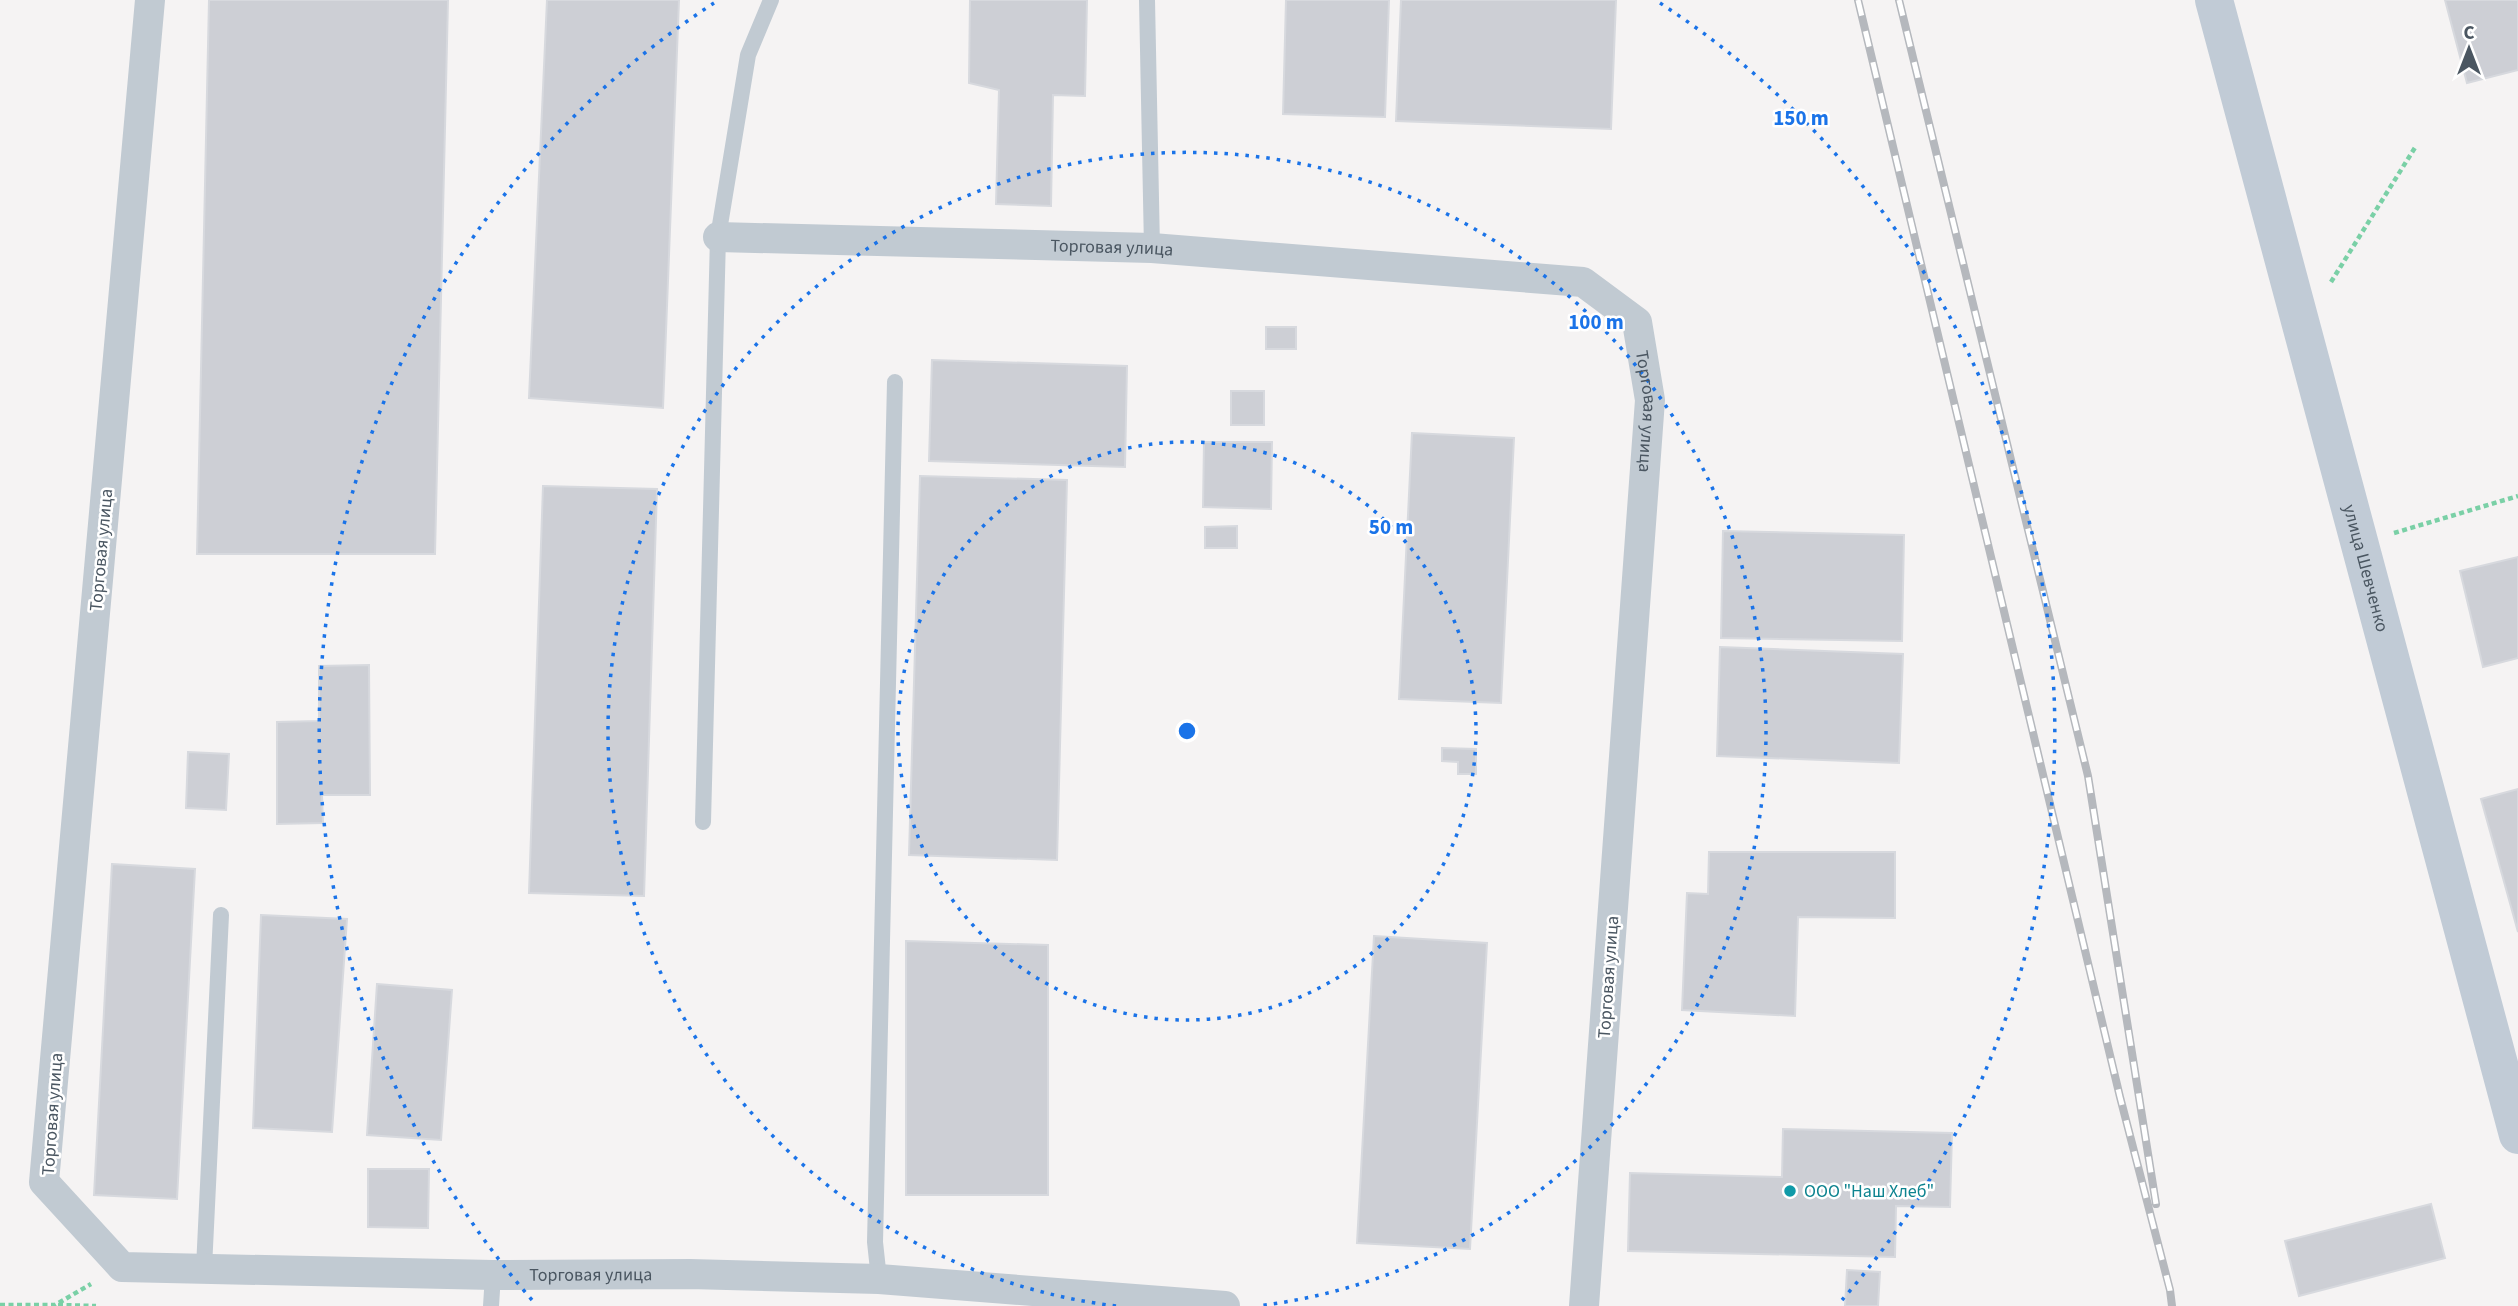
<svg xmlns="http://www.w3.org/2000/svg" width="2518" height="1306" viewBox="0 0 2518 1306" font-family="'Source Sans 3',sans-serif">
	<style>
		.building { fill: #cdcfd5; stroke: #d7d9de; stroke-width: 2 }
		.lines { fill: none; stroke-linecap: round; stroke-linejoin: round }
		.path { stroke: #7ad0a6; stroke-width: 4.5; stroke-dasharray: 5 3.5; stroke-linecap: butt }
		.lane { stroke: #c1cad2; stroke-width: 16 }
		.street { stroke: #c1cad2; stroke-width: 30 }
		.secondary { stroke: #c1cbd6; stroke-width: 38 }
		.rail-casing { stroke: #b5b8bd; stroke-width: 8 }
		.rail { stroke: #fff; stroke-width: 5; stroke-dasharray: 16; stroke-linecap: butt }
		.ring { fill: none; stroke: #1a73e8; stroke-width: 3.5; stroke-dasharray: 3.5 7 }
		.culture-dot { fill: #0f9aa8; stroke: #fff; stroke-width: 2.5 }
		.labels { text-anchor: middle; stroke-width: 5; stroke-linejoin: round; paint-order: stroke }
		.street-label { font-size: 18px; fill: #4a5661; stroke: #fff }
		.culture-label { font-size: 18px; fill: #0d838f; stroke: #fff; text-anchor: start }
		.centre { fill: #1a73e8; stroke: #fff; stroke-width: 3.5 }
		.ring-label { font-size: 21px; text-anchor: middle; font-weight: bold; fill: #1a73e8; stroke: #fff; stroke-width: 5; stroke-linejoin: round; paint-order: stroke }
	</style>
	<rect width="100%" height="100%" fill="#f5f3f3"/>
	<g class="building">
		<path d="M209,0H448L435,554H197Z"/>
		<path d="M547,0H679L663,408L529,398Z"/>
		<path d="M970,0H1087L1085,96L1053,95L1051,206L996,204L999,90L969,83Z"/>
		<path d="M1286,0H1389L1385,117L1283,114Z"/>
		<path d="M1401,0H1616L1611,129L1396,121Z"/>
		<path d="M2445,0H2518V70L2467,83Z"/>
		<rect x="1266" y="327" width="30" height="22"/>
		<path d="M932,360L1127,366L1125,467L929,461Z"/>
		<rect x="1231" y="391" width="33" height="34"/>
		<path d="M1412,433L1514,438L1501,703L1399,699Z"/>
		<path d="M1204,442H1272L1271,509L1203,507Z"/>
		<path d="M920,476L1067,480L1057,860L909,855Z"/>
		<path d="M543,486L657,489L644,896L529,893Z"/>
		<path d="M1237,526V548H1205V527Z"/>
		<path d="M1723,531L1904,535L1902,641L1721,638Z"/>
		<path d="M2518,557V658L2483,667L2460,571Z"/>
		<path d="M1720,647L1903,654L1899,763L1717,756Z"/>
		<path d="M369,665L370,795H322L323,823L277,824V722L319,721V666Z"/>
		<path d="M1442,748L1476,749V774H1458V762L1442,761Z"/>
		<path d="M188,752L229,754L226,810L186,808Z"/>
		<path d="M2518,789V932L2481,799Z"/>
		<path d="M1709,852H1895V918L1798,917L1795,1016L1682,1010L1687,893L1708,894Z"/>
		<path d="M112,864L195,869L177,1199L94,1195Z"/>
		<path d="M261,915L347,919L332,1132L253,1128Z"/>
		<path d="M1374,936L1487,943L1470,1249L1357,1243Z"/>
		<path d="M906,941L1048,945V1195H906Z"/>
		<path d="M377,984L452,990L441,1140L367,1135Z"/>
		<path d="M1783,1129L1952,1133L1950,1207L1896,1206L1895,1257L1628,1251L1630,1173L1782,1177Z"/>
		<path d="M368,1169H429L428,1228L368,1227Z"/>
		<path d="M2431,1204L2445,1258L2299,1296L2285,1241Z"/>
		<path d="M1847,1270L1880,1272L1878,1306H1845Z"/>
	</g>
	<g class="lines">
		<g class="path">
			<path d="M2331,282L2416,146"/>
			<path d="M2394,533L2518,496"/>
			<path d="M0,1305H55L91,1284"/>
			<path d="M58,1305L96,1306"/>
		</g>
		<g class="lane">
			<path d="M1147,0L1152,248"/>
			<path d="M703,822L718,237L748,55L771,0"/>
			<path d="M204,1268L221,915"/>
			<path d="M879,1279L875,1242L895,382"/>
			<path d="M491,1306L493,1275"/>
		</g>
		<g class="street">
			<path id="s1" d="M150,0L44,1182L122,1267L493,1275L690,1274L879,1279L1225,1306"/>
			<path id="s2" d="M718,237L1152,248L1583,282L1637,322L1650,400L1584,1306"/>
		</g>
		<path class="secondary" id="s3" d="M2214,0L2518,1135"/>
		<g class="rail-casing">
			<g id="rail">
				<path d="M1858,0L2120,1097L2170,1290L2172,1306"/>
				<path d="M1899,0L2088,776L2156,1204"/>
			</g>
		</g>
		<use href="#rail" class="rail"/>
	</g>
	<g class="ring">
		<circle cx="1187" cy="731" r="289"/>
		<path d="M1116 1306A579 579 0 1 1 1258 1306"/>
		<path d="M532 1300A868 868 0 0 1 714 3M1660 3A868 868 0 0 1 1842 1300"/>
	</g>
	<circle class="culture-dot" cx="1790" cy="1191" r="7"/>
	<g class="labels">
		<g class="street-label">
			<text dy="6" stroke="none"><textPath href="#s2" startOffset="394">Торговая улица</textPath></text>
			<text dy="6" stroke="none"><textPath href="#s2" startOffset="1024">Торговая улица</textPath></text>
			<text transform="translate(101 550) rotate(-85)" y="6">Торговая улица</text>
			<text dy="6" stroke="none"><textPath href="#s3" startOffset="588">улица Шевченко</textPath></text>
			<text transform="translate(1608 977) rotate(-86)" y="6">Торговая улица</text>
			<text transform="translate(52 1114) rotate(-86)" y="6">Торговая улица</text>
			<text dy="6" stroke="none"><textPath href="#s1" startOffset="1771">Торговая улица</textPath></text>
		</g>
		<g class="culture-label">
			<text x="1804" y="1197">ООО "Наш Хлеб"</text>
		</g>
	</g>
	<circle cx="1187" cy="731" r="10" class="centre"/>
	<g class="ring-label">
		<text x="1801" y="125">150 m</text>
		<text x="1596" y="329">100 m</text>
		<text x="1391" y="534">50 m</text>
	</g>
	<g transform="translate(2469 49)" stroke="#ffffff" stroke-width="5" paint-order="stroke">
	<path d="M0-5L12 26L0 18L-12 26Z" fill="#4a5661"/>
	<text y="-10" font-size="19" font-weight="bold" text-anchor="middle" fill="#4a5661">С</text>
	</g>
</svg>
